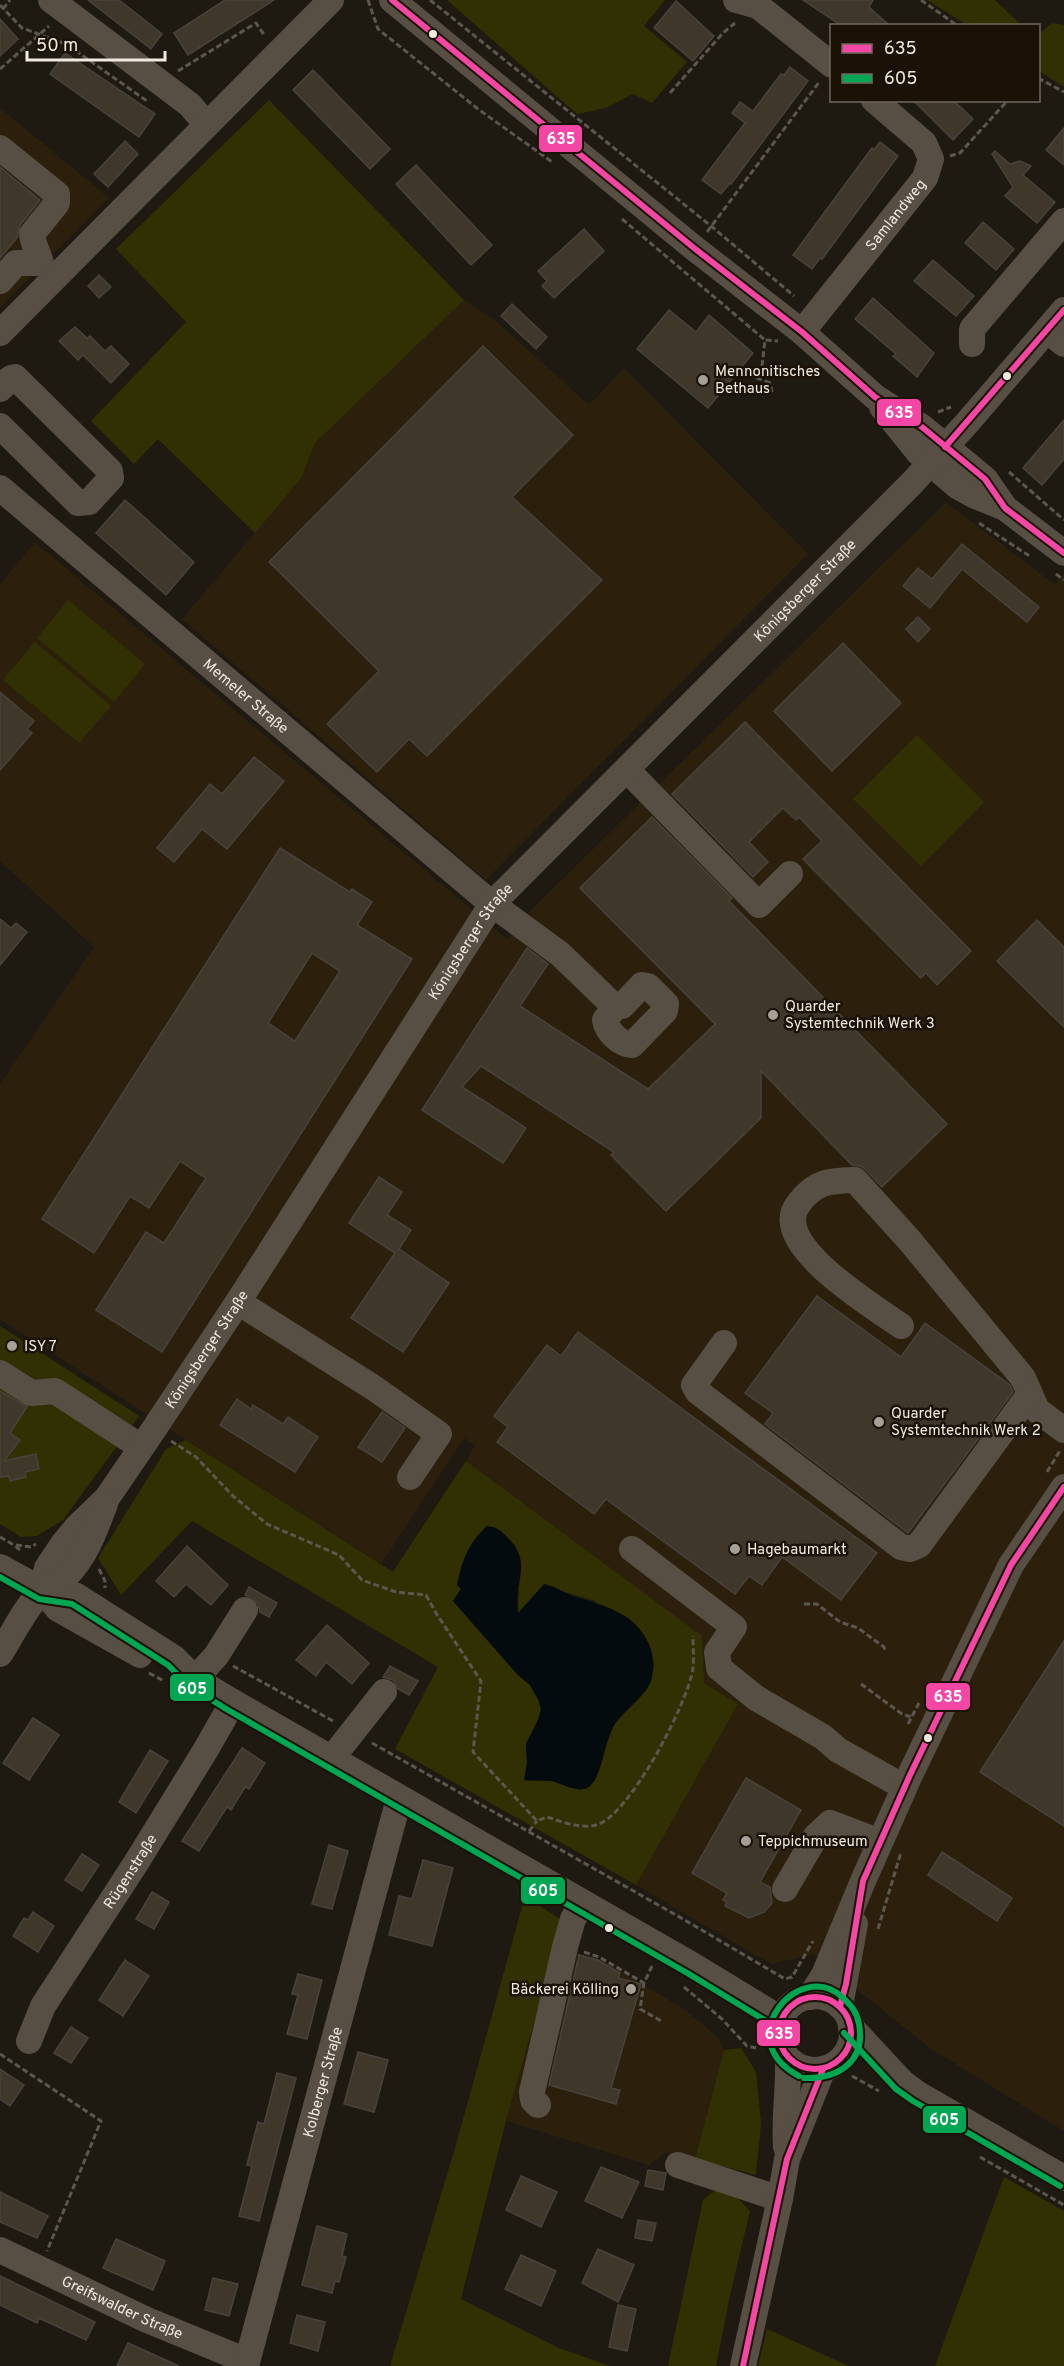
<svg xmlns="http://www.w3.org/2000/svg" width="1064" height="2366" viewBox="0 0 1064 2366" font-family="Overpass,sans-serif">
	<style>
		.built { fill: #2c200d }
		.green { fill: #303002; fill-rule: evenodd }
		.water { fill: #030b0e }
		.building { fill: #40372b; stroke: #47423b; stroke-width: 1.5; fill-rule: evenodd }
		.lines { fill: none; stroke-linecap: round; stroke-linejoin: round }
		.path { stroke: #5b564e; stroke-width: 3; stroke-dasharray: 6 3; stroke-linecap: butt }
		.minor { stroke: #574e44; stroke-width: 26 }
		.bus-1-casing { stroke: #1b1205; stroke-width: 10 }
		.bus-2-casing { stroke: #1b1205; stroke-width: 10 }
		.bus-1 { stroke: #f346a5; stroke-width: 6 }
		.bus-2 { stroke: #00a651; stroke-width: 6 }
		.bus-dot { fill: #f0eae0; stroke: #1b1205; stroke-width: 2 }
		.poi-dot { fill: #a6a198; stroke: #1b1205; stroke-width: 2 }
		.labels { text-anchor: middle; stroke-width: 5; stroke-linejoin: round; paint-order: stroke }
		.street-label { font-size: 15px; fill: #f0eae0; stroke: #1b1205 }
		.poi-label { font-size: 15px; fill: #f0eae0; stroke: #1b1205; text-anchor: start }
		.line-badge { stroke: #1b1205; stroke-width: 2 }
		.badge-label { font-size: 16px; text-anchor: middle; font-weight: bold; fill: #fff }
	</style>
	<rect width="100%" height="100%" fill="#1e1a12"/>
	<g class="built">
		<path d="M0,108L109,198L0,308Z"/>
		<path d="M464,300L497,322L589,405L624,368L808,554L486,880L182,619L302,477L315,443Z"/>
		<path d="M946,502L1055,585L1064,573V2131L930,2048L813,1954L771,1964L636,1885L738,1704L704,1683L527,1509L466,1461L475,1445L464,1438L381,1564L186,1440L0,1319V1084L94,947L0,861V584L35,542L508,940L528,913Z"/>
		<path d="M556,1947L598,1959L627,1975L685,2010L718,2037L724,2050L695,2159L665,2153L649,2165L506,2121Z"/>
	</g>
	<g class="green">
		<path d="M447,0H665L644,26L687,62L652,103L633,94L606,108L577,114Z"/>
		<path d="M927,0H995L1021,25H967Z"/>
		<path d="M1052,23L1064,25V87L1039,71V34Z"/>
		<path d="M269,100L464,300L315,443L302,477L255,533L158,439L134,464L91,421L186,322L116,249Z"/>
		<path d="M68,600L145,664L114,702L37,638Z"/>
		<path d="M35,642L111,706L79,743L3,680Z"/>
		<path d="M917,735L984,802L921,866L853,799Z"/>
		<path d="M0,1326L139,1416L63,1520L37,1536L21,1537L0,1524Z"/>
		<path d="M186,1440L393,1572L466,1461L702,1636L704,1683L738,1704L636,1885L395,1749L438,1667L192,1521L121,1595L98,1558L166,1449ZM551,1586L561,1591L595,1601L652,1678L642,1694L614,1725L603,1755L568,1787L551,1781L525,1780L527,1763L526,1744L538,1720L541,1710L539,1701L530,1685L517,1674L453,1601L461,1589L519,1590L518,1613Z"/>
		<path d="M525,1896L563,1921L506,2121L461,2299L559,2348L610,2366H390L457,2141Z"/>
		<path d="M741,2048L756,2072L761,2123L756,2175L695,2159L724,2050Z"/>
		<path d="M1004,2177L1064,2211V2366H935Z"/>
		<path d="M715,2190L735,2195L750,2211L730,2295L716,2366H668L703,2200Z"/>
		<path d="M767,2329L849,2366H758Z"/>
	</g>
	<path class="water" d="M487,1526C497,1527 500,1530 507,1537C534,1562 513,1583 518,1613L544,1584C554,1586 563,1592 573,1596C603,1606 633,1611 648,1642C653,1653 655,1664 652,1677C648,1697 623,1709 613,1727C604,1742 602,1781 587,1788C576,1793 562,1783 552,1781C543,1780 533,1781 524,1780L527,1763L526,1744L538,1720L541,1710L539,1701L530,1685L517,1674L453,1601L461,1589L457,1585C463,1559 467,1545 487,1526Z"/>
	<g class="building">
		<path d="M88,0H119L162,34L151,49Z"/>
		<path d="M225,0H274L188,55L174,33Z"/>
		<path d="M803,0H873L869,7L890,26H842Z"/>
		<path d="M676,1L714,36L693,61L654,28Z"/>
		<path d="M0,19L18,39L0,56Z"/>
		<path d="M65,53L155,114L139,137L50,74Z"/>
		<path d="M790,67L808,81L731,184L730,183L721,194L702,180L745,123L732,113L740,102L753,111L781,74L784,75Z"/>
		<path d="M313,70L390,149L370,169L293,90Z"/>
		<path d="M913,100H953L973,119L953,140Z"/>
		<path d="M1064,128V165L1046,150Z"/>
		<path d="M125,141L138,154L108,187L94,174Z"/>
		<path d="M880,142L898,156L822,259L820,258L812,269L793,255L872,148L874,150Z"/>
		<path d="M995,151L1010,164L1020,161L1031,166L1023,175L1055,202L1037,223L1005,196L1013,187L992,154Z"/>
		<path d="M416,165L492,245L471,265L396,184Z"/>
		<path d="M0,167L40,200L20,225L17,238L0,258Z"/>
		<path d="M983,222L1014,249L996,270L965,243Z"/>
		<path d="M584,229L604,251L554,298L542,286L547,281L538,271Z"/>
		<path d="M933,260L974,296L956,316L914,281Z"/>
		<path d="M99,275L111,287L99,298L88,286Z"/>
		<path d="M873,298L934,353L917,377L893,356L896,354L855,319Z"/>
		<path d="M512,304L547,337L536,349L501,316Z"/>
		<path d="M669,310L696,332L709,315L753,353L708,408L637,349Z"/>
		<path d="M75,327L87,338L90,336L105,351L111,346L129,364L111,383L83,355L78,360L59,341Z"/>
		<path d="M483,346L573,435L512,497L602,580L427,756L409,739L377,772L327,724L379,671L269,562Z"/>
		<path d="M1064,420V459L1042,485L1023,468Z"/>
		<path d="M125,500L194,562L166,595L96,533Z"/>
		<path d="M962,544L1039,607L1027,622L962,569L930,608L903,586L918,568L932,579Z"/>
		<path d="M918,617L930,629L918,642L906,629Z"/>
		<path d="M843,643L901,703L832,771L774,711Z"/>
		<path d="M0,692L34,721L27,729L32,733L0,770Z"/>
		<path d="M745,722L971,951L937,985L926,973L921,978L803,859L822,841L799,817L796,820L783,808L749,842L768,862L753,877L672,794Z"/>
		<path d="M254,757L284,781L227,849L202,829L174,862L157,848L210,784L222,794Z"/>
		<path d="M652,817L732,898L729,901L947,1124L882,1187L866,1170L860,1166L852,1165L761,1071V1118L666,1211L611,1155L614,1152L481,1066L462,1087L526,1128L503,1163L422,1110L527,948L548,964L520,1006L648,1089L715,1024L580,888Z"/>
		<path d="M280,848L350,892L352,889L372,902L357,925L412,959L162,1352L96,1310L146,1232L164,1243L206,1178L180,1161L149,1208L130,1196L94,1253L42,1219ZM312,953L340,971L295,1041L268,1023Z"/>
		<path d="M0,919L11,928L16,923L27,932L0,965Z"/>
		<path d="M1037,920L1064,947V1027L997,961Z"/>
		<path d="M379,1177L402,1192L387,1215L411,1230L399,1249L449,1283L403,1352L351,1318L395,1253L349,1223Z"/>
		<path d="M817,1296L901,1357L925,1323L1010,1385L1013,1392L908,1533L765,1424L773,1413L745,1393Z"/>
		<path d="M578,1332L877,1553L841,1600L782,1557L762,1585L749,1576L735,1594L606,1499L594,1514L497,1442L508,1427L494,1416L547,1345L561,1356Z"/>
		<path d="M0,1391L27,1407L10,1433L20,1440L4,1461L36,1454L39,1469L25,1472L26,1477L10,1481L9,1476L0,1477Z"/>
		<path d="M237,1399L251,1409L253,1405L283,1424L288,1417L318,1437L295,1472L220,1425Z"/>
		<path d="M382,1412L405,1428L382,1462L358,1447Z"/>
		<path d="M187,1546L228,1585L211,1605L186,1584L174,1597L156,1581Z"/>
		<path d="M249,1587L277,1603L269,1617L260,1612L258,1604L253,1598L245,1595Z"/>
		<path d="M327,1625L369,1663L352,1684L326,1662L316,1676L296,1660Z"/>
		<path d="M1064,1641V1826L980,1772Z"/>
		<path d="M390,1666L418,1681L409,1695L398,1689L393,1680L383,1677Z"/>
		<path d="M33,1718L59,1735L29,1780L3,1763Z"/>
		<path d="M242,1748L265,1763L249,1789L245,1787L231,1810L227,1807L199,1851L182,1841Z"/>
		<path d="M150,1750L168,1761L136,1813L119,1802Z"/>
		<path d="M746,1778L801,1810L760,1882L770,1887L772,1903L764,1912L749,1918L725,1906L727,1902L723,1900L727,1893L692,1873Z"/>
		<path d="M329,1845L348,1851L332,1909L312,1904Z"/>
		<path d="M942,1852L1012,1898L997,1921L928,1875Z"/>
		<path d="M82,1854L99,1865L82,1891L65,1880Z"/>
		<path d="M423,1860L453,1868L432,1946L389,1935L399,1896L412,1899Z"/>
		<path d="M152,1892L169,1902L154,1929L136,1919Z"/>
		<path d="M33,1912L54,1926L38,1952L13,1936L24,1918L28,1920Z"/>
		<path d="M579,1955L598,1960L620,1973L618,1978L641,1984L611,2088L620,2090L616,2104L549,2085Z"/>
		<path d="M125,1960L149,1976L123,2016L99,2000Z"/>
		<path d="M298,1974L322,1980L307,2039L287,2034L298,1995L292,1994Z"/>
		<path d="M71,2027L88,2038L71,2063L54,2053Z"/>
		<path d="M358,2052L388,2060L374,2112L344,2104Z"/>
		<path d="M0,2069L24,2085L10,2106L0,2099Z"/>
		<path d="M277,2073L296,2078L259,2221L239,2216L252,2166L247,2165L254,2137L258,2122L264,2124Z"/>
		<path d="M601,2167L639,2182L622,2218L585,2201Z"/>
		<path d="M648,2170L666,2173L663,2190L645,2186Z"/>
		<path d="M521,2176L557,2192L541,2227L506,2210Z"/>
		<path d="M0,2192L48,2216L37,2238L0,2222Z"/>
		<path d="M638,2220L656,2223L652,2241L635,2238Z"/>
		<path d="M317,2226L347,2234L342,2256L346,2257L339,2282L335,2281L332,2293L302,2285Z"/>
		<path d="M116,2239L165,2261L153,2290L103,2268Z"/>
		<path d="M598,2249L634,2265L618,2302L582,2283Z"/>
		<path d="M521,2255L556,2271L541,2306L505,2289Z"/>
		<path d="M0,2276L95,2322L86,2340L39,2318L37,2323L0,2305Z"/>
		<path d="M213,2278L238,2284L229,2316L205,2310Z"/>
		<path d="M618,2305L636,2309L627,2351L609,2347Z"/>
		<path d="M297,2315L325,2322L318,2351L290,2343Z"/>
		<path d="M128,2343L179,2366H117Z"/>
	</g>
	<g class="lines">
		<g class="path">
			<path d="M368,0L378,29L478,109L552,162"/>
			<path d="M430,0L711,226L794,296"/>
			<path d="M921,0L958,26"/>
			<path d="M0,5L22,28L66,44L147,101"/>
			<path d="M3,9L10,0"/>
			<path d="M0,69L49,26"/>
			<path d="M178,71L256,23L265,36"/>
			<path d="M1038,78L1064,92"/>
			<path d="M670,93L723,33L735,23"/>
			<path d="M950,156L960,153L1008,100"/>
			<path d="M622,219L765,340"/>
			<path d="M707,232L820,81"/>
			<path d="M772,392L770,383L757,378L762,366L765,340L778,341"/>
			<path d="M938,412L951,407"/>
			<path d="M1009,472L1064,520"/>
			<path d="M979,523L1031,557"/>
			<path d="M1056,574L1064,580"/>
			<path d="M171,1441L196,1457L233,1496L267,1524L339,1555L362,1580L396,1592L426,1595L436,1613L481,1681L473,1752L537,1821L547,1817C562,1822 580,1829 596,1825C629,1817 689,1701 693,1668C694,1658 693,1646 693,1636"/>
			<path d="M1047,1472L1061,1449"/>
			<path d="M0,1537L14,1545L22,1552"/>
			<path d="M16,1545L31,1547L36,1544"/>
			<path d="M99,1569L105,1581V1588"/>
			<path d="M804,1604H817L840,1622L858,1628L884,1647L885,1651"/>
			<path d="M233,1666L335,1722"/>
			<path d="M149,1673L164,1681"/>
			<path d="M861,1684L902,1714L911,1717"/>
			<path d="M908,1724L919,1703"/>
			<path d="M372,1743L683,1919L785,1979L792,1977L813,1941"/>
			<path d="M529,1831L537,1821"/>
			<path d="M878,1929L901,1852"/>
			<path d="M584,1952L599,1957L644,1983"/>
			<path d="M652,1966L644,1983L640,2009L663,2022"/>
			<path d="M684,1987L722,2019L747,2046L756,2048"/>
			<path d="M0,2054L101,2121L47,2251"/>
			<path d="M852,2076L879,2091"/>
			<path d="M980,2157L1064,2205"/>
		</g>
		<g class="minor">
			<path d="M51,0L190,105L206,124"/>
			<path d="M392,0L694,248L802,332L875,397L922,427L985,479L1005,508"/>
			<path d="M736,0L758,6L832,65"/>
			<path d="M0,148L57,194V203L32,234C33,244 38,253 41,263H16L0,281"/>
			<path d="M1047,330L1064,344"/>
			<path id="s1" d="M802,332L925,178L931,159L924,143L874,100"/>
			<path d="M0,333L331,0"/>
			<path d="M972,344V329L1064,221"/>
			<path d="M0,389L11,378L15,377L110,471L111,478L89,502L78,503L0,426"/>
			<path d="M882,407L919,453L957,486L973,495L1005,508L1064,553"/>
			<path id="s2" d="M0,488L492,904L560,954L615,1007L622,1006L642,985L648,986L666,1004L665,1011L632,1045C620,1044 607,1032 605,1020L615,1007"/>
			<path d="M627,770L759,905L790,874"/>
			<path d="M238,1302L374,1388L439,1434L410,1477"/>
			<path d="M901,1326C875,1307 766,1243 799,1203C816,1181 829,1181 855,1180L910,1241L1023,1378L1037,1410L1064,1430"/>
			<path d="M724,1343L694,1385L698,1392L901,1547L910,1549L919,1545L1029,1395"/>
			<path d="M0,1373L31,1393L55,1391L141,1447"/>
			<path d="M632,1549L734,1627L717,1652L719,1668L756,1698L823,1737L838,1750L904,1787"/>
			<path d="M0,1567L42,1590L75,1595L174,1658L195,1679L233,1702L694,1966L781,2019"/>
			<path id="s3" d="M42,1590L47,1568L63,1544L77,1527L107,1498L154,1429L238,1302L492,904L912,483L967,423L1064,310"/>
			<path d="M42,1590L58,1609L140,1655"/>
			<path d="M0,1654C13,1634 24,1609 41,1592C48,1585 58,1583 65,1577C86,1557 95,1530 105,1504"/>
			<path d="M195,1679L216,1656L245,1610"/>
			<path d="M332,1758L384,1692"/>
			<path d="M785,1889L816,1836L830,1823L880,1842"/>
			<circle cx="815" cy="2033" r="37"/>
			<path d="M810,1997L824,1975L863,1881L910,1775L1011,1565L1064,1487"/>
			<path d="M840,2006L855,1924"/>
			<path d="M851,2027L903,2083L918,2094L1064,2178"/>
			<path id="s4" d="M29,2041L43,2006L136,1863L205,1751L233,1702"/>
			<path d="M538,2105L533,2100L532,2092L565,1947L573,1919L583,1903"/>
			<path d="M786,2147C784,2117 789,2088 788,2059"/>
			<path d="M678,2165L780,2199"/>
			<path id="s5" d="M0,2250L147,2320L247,2361"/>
			<path id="s6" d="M246,2366L396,1810L402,1799"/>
			<path d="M743,2366L780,2199L787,2159L823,2069"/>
		</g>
		<g class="bus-1-casing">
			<g id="bus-1">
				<path d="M392,0L694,248L802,332L875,397L922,427L985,479L1005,508L1064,553"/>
				<path d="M945,447L1064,310"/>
				<circle cx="815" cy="2033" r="36"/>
				<path d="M840,2006L846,1984L863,1881L910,1775L1011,1565L1064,1487"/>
				<path d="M743,2366L787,2159L823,2069"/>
			</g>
		</g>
		<g class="bus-2-casing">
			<g id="bus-2">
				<path d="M0,1577L39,1599L72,1604L168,1665L189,1686L228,1710L689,1974L776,2027"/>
				<path d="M844,2033L896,2089L913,2101L1060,2186"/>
				<path d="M799,2076C729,2039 800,1958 842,1997C851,2005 857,2012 859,2024C866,2062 838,2079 804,2078"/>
			</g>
		</g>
		<use href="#bus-1" class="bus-1"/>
		<use href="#bus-2" class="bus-2"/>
	</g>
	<g class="bus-dot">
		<circle cx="433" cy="34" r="5"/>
		<circle cx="1007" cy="376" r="5"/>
		<circle cx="928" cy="1738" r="5"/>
		<circle cx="609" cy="1928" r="5"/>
	</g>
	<g class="poi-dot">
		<circle cx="703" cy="380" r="6"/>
		<circle cx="773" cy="1015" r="6"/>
		<circle cx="12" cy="1346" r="6"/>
		<circle cx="879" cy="1422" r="6"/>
		<circle cx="735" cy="1549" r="6"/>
		<circle cx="746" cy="1841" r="6"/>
		<circle cx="631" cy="1989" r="6"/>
	</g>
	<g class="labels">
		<g class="street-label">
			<text dy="5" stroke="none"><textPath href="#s1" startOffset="150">Samlandweg</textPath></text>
			<text dy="5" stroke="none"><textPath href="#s3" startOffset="1266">Königsberger Straße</textPath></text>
			<text dy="5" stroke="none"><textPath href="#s2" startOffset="322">Memeler Straße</textPath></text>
			<text dy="5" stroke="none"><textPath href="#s3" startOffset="780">Königsberger Straße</textPath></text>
			<text dy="5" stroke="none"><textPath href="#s3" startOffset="294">Königsberger Straße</textPath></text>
			<text dy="5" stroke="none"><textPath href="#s4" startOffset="198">Rügenstraße</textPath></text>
			<text dy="5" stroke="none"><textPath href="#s6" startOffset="294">Kolberger Straße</textPath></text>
			<text dy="5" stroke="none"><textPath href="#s5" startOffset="135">Greifswalder Straße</textPath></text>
		</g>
		<g class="poi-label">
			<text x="715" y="376">Mennonitisches<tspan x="715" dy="17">Bethaus</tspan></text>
			<text x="785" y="1011">Quarder<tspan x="785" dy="17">Systemtechnik Werk 3</tspan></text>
			<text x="24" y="1351">ISY 7</text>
			<text x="891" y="1418">Quarder<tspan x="891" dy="17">Systemtechnik Werk 2</tspan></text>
			<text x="747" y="1554">Hagebaumarkt</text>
			<text x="758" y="1846">Teppichmuseum</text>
			<text x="619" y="1994" text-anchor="end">Bäckerei Kölling</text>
		</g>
	</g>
	<g class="line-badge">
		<rect x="538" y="124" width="45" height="29" rx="6" fill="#f346a5"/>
		<rect x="876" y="398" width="46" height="29" rx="6" fill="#f346a5"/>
		<rect x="169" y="1673" width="46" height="29" rx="6" fill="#00a651"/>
		<rect x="925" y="1682" width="46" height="29" rx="6" fill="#f346a5"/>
		<rect x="520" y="1876" width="46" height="29" rx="6" fill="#00a651"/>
		<rect x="756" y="2019" width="45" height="28" rx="6" fill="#f346a5"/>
		<rect x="922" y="2105" width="45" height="29" rx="6" fill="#00a651"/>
	</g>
	<g class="badge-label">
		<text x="561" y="144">635</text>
		<text x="899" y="418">635</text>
		<text x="192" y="1694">605</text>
		<text x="948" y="1702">635</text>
		<text x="543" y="1896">605</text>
		<text x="779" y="2039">635</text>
		<text x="944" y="2125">605</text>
	</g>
	<rect x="830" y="24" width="210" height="78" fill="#1b1205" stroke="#70685d" stroke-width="1.5"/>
	<rect x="842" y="44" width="30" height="9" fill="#f346a5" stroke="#70685d" stroke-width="1.5"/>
	<text x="884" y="54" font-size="18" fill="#f0eae0">635</text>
	<rect x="842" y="74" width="30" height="9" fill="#00a651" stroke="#70685d" stroke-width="1.5"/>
	<text x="884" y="84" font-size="18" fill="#f0eae0">605</text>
	<path d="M27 51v9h138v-9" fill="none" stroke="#f0eae0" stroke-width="3"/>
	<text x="36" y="51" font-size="18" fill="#f0eae0" stroke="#1b1205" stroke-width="4.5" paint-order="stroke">50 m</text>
</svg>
